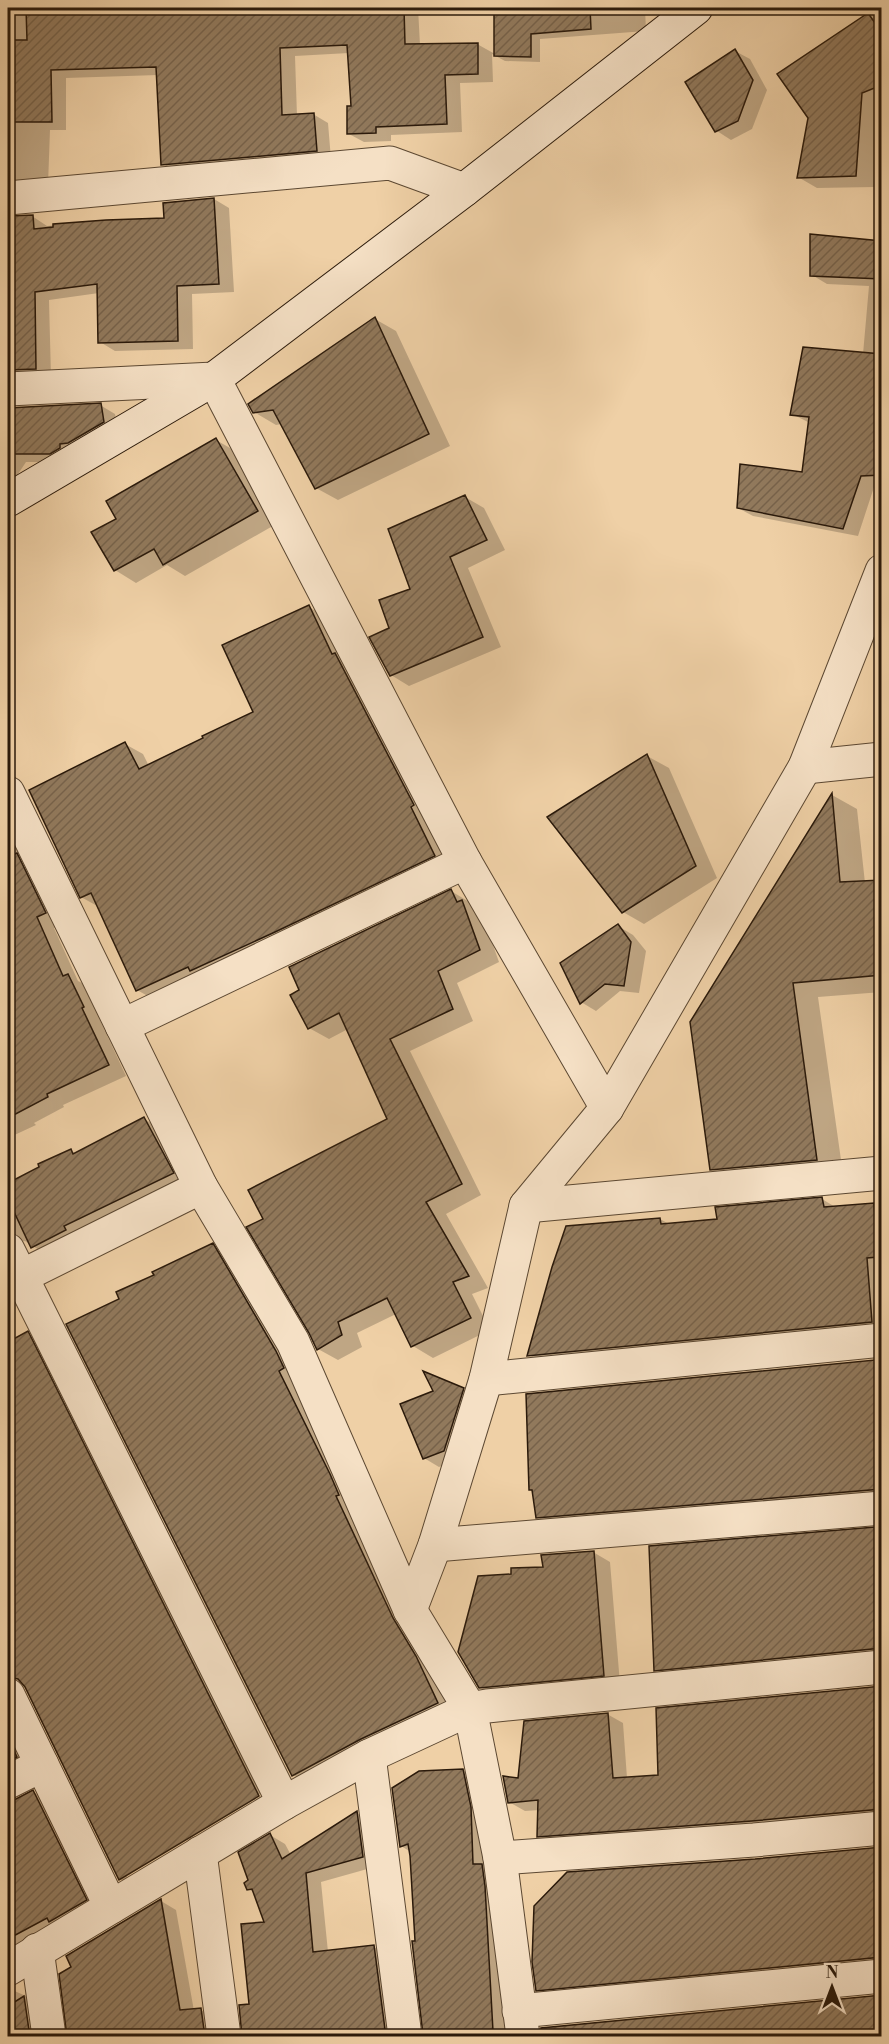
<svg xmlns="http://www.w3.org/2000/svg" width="889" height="2044" viewBox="0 0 889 2044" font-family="'Libre Bodoni',serif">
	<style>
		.shadow { fill: #0003; fill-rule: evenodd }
		.building { fill: url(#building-hatch); stroke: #2b1a0b; stroke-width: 1.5 }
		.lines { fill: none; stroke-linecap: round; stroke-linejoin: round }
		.street-casing { stroke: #5c4832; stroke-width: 35 }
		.secondary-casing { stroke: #2b1a0b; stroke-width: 35 }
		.street { stroke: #f5e0c5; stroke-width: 33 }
		.secondary { stroke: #f5e0c5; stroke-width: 33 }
	</style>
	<defs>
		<pattern id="building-hatch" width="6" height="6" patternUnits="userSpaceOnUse" patternTransform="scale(1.5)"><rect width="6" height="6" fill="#91795c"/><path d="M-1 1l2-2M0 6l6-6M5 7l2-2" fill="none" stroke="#77624a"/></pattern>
	</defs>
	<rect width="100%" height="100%" fill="#efd0a6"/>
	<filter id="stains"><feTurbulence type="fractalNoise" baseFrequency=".00333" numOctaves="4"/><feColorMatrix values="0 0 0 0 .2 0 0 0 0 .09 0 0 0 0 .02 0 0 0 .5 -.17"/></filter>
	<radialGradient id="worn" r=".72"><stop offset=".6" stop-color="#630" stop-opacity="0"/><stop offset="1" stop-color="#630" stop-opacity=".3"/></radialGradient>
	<g class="shadow">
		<path d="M8,8H159L160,14L231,11V8H418L420,45L477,44L495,54V8H645L646,31L540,39V62L505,61L492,54L493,82L460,83L462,132L391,135V141L364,142L349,134L353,108L349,53L295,56L297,116L313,114L328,123L331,159L178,173L163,164L158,75L66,78V130H50L48,185L8,197Z"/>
		<path d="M878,8H882L881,103L875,187L817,188L798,177L809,117L779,75Z"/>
		<path d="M735,51L750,59L767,90L752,129L731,140L717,131Z"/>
		<path d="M214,199L229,208L234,292L192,294L193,349L115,351L100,342L99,293L49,300L51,377L8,388V218L32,216L47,226L106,221L165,219Z"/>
		<path d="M878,236H882V483L875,484L858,536L753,516L738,508L803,474L810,423L792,414L863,354L869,286L827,284L812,275L878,242Z"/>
		<path d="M375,319L396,331L450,446L338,500L316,488L282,424L276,425L254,412Z"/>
		<path d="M100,405L115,414L118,431L66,462H26L8,489V409Z"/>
		<path d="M216,440L237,452L278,523L185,576L167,565L136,583L115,570L118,519Z"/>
		<path d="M465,497L484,508L505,550L468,568L501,647L409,686L391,675V629Z"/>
		<path d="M309,607L326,617L451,866L155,1000L137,990L99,907L81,897L125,744L143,754L149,766L255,713Z"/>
		<path d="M647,756L669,768L717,878L644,924L623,912Z"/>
		<path d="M832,795L857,809L865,883L882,882V992L818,997L843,1174L737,1184L711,1169L691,1022Z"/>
		<path d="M8,817L63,924L54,928L78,981L86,985L100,1017L99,1018L126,1076L63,1105L64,1107L34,1123L36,1125L8,1138Z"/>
		<path d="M451,891L471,903L482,914L499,962L457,983L473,1021L410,1051L481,1195L446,1214L488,1288L472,1294L490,1330L433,1358L413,1346L396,1314L357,1333L362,1347L338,1360L318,1349L265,1220L389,1120L348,1029L329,1039L309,1028Z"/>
		<path d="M618,926L633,935L646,951L639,993L620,991L596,1011L581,1002Z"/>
		<path d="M144,1119L162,1129L190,1184L50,1257L25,1241L17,1243L8,1257V1184L70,1150L76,1154Z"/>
		<path d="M822,1199L837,1208L873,1205L882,1210V1331L544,1364L529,1355L660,1219L669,1224L718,1220Z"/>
		<path d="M212,1245L229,1254L292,1361L453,1712L309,1785L293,1775L121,1300L156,1275Z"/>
		<path d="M28,1334L44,1343L274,1805L135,1888L120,1879L55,1717L8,1621V1345ZM265,1791L267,1793L127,1878V1874Z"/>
		<path d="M882,1360V1499L553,1526L537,1517L527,1395Z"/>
		<path d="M463,1390L478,1398L459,1459L439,1467L424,1458Z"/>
		<path d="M882,1528V1658L671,1679L656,1670L651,1547Z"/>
		<path d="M593,1552L610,1562L620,1684L497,1697L480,1687L513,1576L544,1568Z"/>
		<path d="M882,1687V1819L554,1845L539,1836L540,1810L525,1811L509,1802L519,1779L607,1714L623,1723L627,1778L660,1776Z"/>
		<path d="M8,1716L32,1765L8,1781Z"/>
		<path d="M463,1770L478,1779L508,2036H425L411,1852L401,1846Z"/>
		<path d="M33,1792L49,1801L101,1909L8,1955V1802L17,1800Z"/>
		<path d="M357,1813L372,1821L378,1866L321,1882L328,1952L374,1947L390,1956L400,2036H244L266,1924L255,1893L248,1889L270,1835L285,1844L291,1855Z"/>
		<path d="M882,1848V1967L553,1998L537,1990L755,1860Z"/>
		<path d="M161,1901L176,1910L194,2011L201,2010L217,2019L219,2036H69Z"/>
		<path d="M8,1988L28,1997L44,2036H8Z"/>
	</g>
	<g class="building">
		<path d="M26,8H126V13L205,11V8L229,9V8H404L405,44L478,43V74L445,75L447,124L376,127V133L347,134V106H351L347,45L280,48L282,115L314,113L317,151L161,165L156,67L51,70L52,122H10V114H8V40H27Z"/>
		<path d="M494,8H590L591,29L531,34V57L494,56Z"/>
		<path d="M868,13L882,33V85L862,93L856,176L797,178L808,118L777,74Z"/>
		<path d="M735,49L753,80L738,121L715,132L685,82Z"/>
		<path d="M214,198L219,284L177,286L178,341L98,343L97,284L35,292L36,369L8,370V216L33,215L34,229L53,227V224L106,220L164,218L163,203Z"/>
		<path d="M810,234L882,241V279L810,276Z"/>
		<path d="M375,317L429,434L315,489L273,410L253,413L248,404Z"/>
		<path d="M803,347L882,354V475L861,476L843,529L737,508L740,464L802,472L809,417L790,415Z"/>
		<path d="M101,403L104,422L68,443L60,444V448L50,454H8V408Z"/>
		<path d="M216,438L258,511L163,565L154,549L114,571L91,532L116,519L106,501Z"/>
		<path d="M465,495L487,540L450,557L483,637L390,676L369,637L389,628L379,600L410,589L388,529Z"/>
		<path d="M309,605L332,654L335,653L414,805L411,807L435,856L275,932L190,971L188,967L136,991L91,893L80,898L29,790L125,742L139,769L203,738L202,736L253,712L222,645Z"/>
		<path d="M647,754L696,866L622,913L547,817Z"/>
		<path d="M832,793L840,882L882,880V975L793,983L817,1160L710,1170L690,1022Z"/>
		<path d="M8,851L10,856L17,853L46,913L37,917L63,976L68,974L84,1007L82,1008L109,1065L47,1094L48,1097L8,1118Z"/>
		<path d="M451,889L457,902L462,900L480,950L438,971L453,1009L390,1039L462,1184L426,1202L469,1276L453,1282L471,1318L411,1347L387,1298L338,1322L342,1335L317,1350L309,1333L246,1227L263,1219L248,1190L387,1119L339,1013L308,1029L290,995L299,990L289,967Z"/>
		<path d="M618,924L631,942L624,986L605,984L580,1004L560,963Z"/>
		<path d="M144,1117L174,1173L64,1226L66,1230L31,1248L8,1199V1183L39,1167L38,1164L71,1149L73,1154Z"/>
		<path d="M822,1197L824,1207L874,1203L878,1257L867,1258L872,1322L527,1356L552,1267L566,1226L660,1218L661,1224L717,1219L715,1207Z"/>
		<path d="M213,1243L276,1351L284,1368L279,1371L330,1474L339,1495L336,1496L393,1618L416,1656L438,1703L361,1739L292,1776L66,1324L119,1299L116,1292L154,1275L152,1272Z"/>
		<path d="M28,1331L259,1796L119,1880L25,1687L18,1679L8,1677V1342Z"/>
		<path d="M875,1360V1366H882V1489L536,1518L532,1490H529L526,1394Z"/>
		<path d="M423,1371L464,1388L444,1451L423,1459L400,1404L433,1391Z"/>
		<path d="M875,1527L879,1607H882V1648L654,1671L649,1546Z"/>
		<path d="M594,1551L604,1676L479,1688L458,1652L478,1576L511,1574V1568L543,1567L541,1555Z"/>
		<path d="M882,1686V1809L752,1821L537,1837L538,1800L508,1803L503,1776L518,1778L524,1721L608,1713L613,1778L658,1775L656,1708Z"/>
		<path d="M8,1737L17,1757L8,1761Z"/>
		<path d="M463,1769L471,1807L473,1864H482L485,1886L493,2031L423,2035L412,1941H415L410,1856L408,1844L400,1847L392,1788L419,1771Z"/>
		<path d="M33,1790L87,1900L49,1922L47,1918L8,1939V1801L16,1799Z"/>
		<path d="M357,1811L363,1857L306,1873L313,1952L374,1945L386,2037H242L239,2005L249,2004L241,1924L264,1922L252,1889L247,1890L244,1883L248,1880L238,1852L270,1833L282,1859Z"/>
		<path d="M882,1847V1957L536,1991L532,1962L534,1906L567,1872L755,1859Z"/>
		<path d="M161,1899L180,2010L201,2008L205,2037H123L122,2033L95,2037H67L59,1974L71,1967L66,1956Z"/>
		<path d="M882,1995V2037H541V2028Z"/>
		<path d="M24,1996L30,2037H8V2006Z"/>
	</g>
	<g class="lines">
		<g class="street-casing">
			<g id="street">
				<path d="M8,198L390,163L464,190"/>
				<path d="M8,389L214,379L465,862L607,1108"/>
				<path d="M805,767L882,759"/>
				<path d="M8,793L201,1187L293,1342L410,1610L470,1709L500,1858L523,2036"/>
				<path d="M122,1026L465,862"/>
				<path d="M526,1206L882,1173"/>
				<path d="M8,1250L284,1803"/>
				<path d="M8,1283L201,1187"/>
				<path d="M486,1379L882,1340"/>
				<path d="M435,1545L882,1508"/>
				<path d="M410,1610L435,1545L486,1379L526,1206L607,1108L805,767L882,571"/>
				<path d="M8,1695L111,1907"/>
				<path d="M369,1756L405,2036"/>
				<path d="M8,1782L42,1765"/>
				<path d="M200,1853L224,2036"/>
				<path d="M500,1858L754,1840L882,1828"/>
				<path d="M37,1950L49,2036"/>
				<path d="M8,1969L284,1803L369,1756L470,1709L487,1706L882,1667"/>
				<path d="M519,2011L882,1976"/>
			</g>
		</g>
		<g class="secondary-casing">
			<path id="secondary" d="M8,500L214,379L464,190L696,8"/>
		</g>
		<use href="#street" class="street"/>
		<use href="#secondary" class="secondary"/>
	</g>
	<rect width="889" height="2044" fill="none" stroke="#efd0a6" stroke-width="30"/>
	<rect x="9" y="9" width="871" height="2026" fill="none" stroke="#2b1a0b" stroke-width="3"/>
	<rect x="15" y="15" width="859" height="2014" fill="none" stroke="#2b1a0b" stroke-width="1.5"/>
	<g transform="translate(832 1987)" stroke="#f5e0c5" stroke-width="4.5" paint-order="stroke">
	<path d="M0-4.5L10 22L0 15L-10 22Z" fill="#2b1a0b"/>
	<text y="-9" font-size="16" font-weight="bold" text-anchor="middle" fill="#2b1a0b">N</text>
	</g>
	<rect width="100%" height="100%" filter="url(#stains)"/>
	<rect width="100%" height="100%" fill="url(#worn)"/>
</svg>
